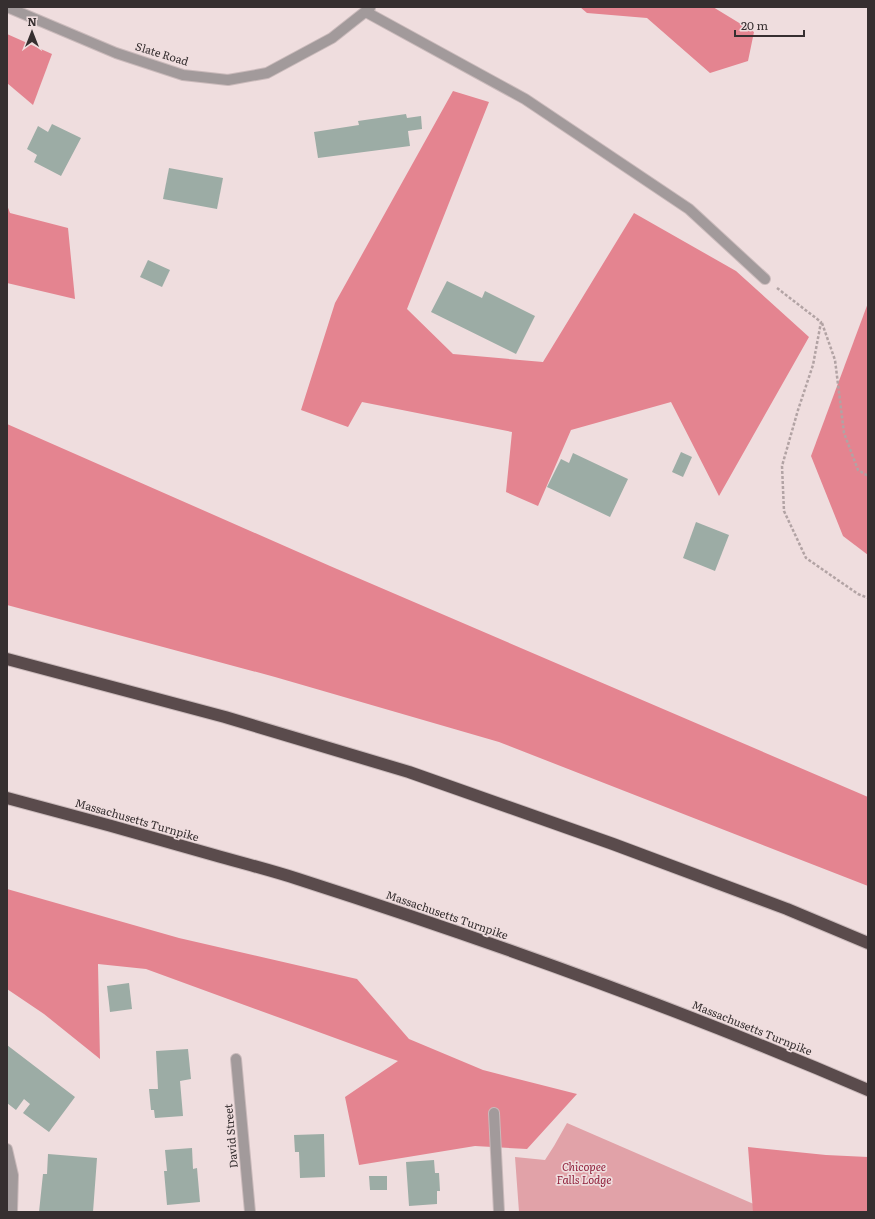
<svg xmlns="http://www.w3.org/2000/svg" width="875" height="1219" viewBox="0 0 875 1219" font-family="Literata,serif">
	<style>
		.green { fill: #e1a2a8 }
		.forest { fill: #e48490 }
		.building { fill: #9caca5 }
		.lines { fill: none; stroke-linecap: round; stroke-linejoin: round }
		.street-casing { stroke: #cababb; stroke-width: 12 }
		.highway-casing { stroke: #cababb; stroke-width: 14 }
		.path { stroke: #b2a3a4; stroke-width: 2.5; stroke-dasharray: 3 2; stroke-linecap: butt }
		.street { stroke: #a29a9b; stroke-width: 10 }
		.highway { stroke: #5a4b4c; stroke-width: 12 }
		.labels { text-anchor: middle; stroke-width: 3.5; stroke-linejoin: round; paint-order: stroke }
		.street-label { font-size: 11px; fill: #362f30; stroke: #efddde }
		.park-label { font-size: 11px; font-style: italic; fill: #90203b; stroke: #efddde }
	</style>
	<rect width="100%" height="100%" fill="#efddde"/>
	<path class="green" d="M567,1123L772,1212H519L515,1157L545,1160L554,1146Z"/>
	<g class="forest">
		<path d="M580,7H713L754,32L748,61L710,73L647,18L587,13Z"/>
		<path d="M7,34L52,54L33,105L7,83Z"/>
		<path d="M453,91L489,102L407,309L453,354L543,362L634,213L736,271L809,337L719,496L671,402L571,430L538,506L506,492L512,432L362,402L348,427L301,410L335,303Z"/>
		<path d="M7,205L10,213L68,228L75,299L7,283Z"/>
		<path d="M868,303V555L843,536L811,456Z"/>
		<path d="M7,424L330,566L868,797V886L499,742L275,677L7,605Z"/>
		<path d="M7,889L179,938L357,979L409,1039L483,1070L577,1094L527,1149L475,1146L359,1165L345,1097L398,1061L146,969L98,964L100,1059L44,1014L7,989Z"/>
		<path d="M748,1147L826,1155L868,1157V1212H753Z"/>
	</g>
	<g class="building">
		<path d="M406,114L407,118L421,116L422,129L408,131L410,146L318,158L314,132L359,125L358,121Z"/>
		<path d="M52,124L81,138L61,176L34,162L37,155L27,149L38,126L48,132Z"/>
		<path d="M169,168L223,178L217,209L163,199Z"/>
		<path d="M148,260L170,270L162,287L140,277Z"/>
		<path d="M447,281L482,298L485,291L535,316L516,354L431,312Z"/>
		<path d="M681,452L692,457L683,477L672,472Z"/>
		<path d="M573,453L628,479L610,517L547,487L561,459L569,463Z"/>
		<path d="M696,522L729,535L715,571L683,558Z"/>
		<path d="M129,983L132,1009L110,1012L107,986Z"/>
		<path d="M7,1045L75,1097L49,1132L23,1113L30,1104L24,1099L16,1110L7,1103Z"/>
		<path d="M188,1049L191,1079L180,1081L183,1116L155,1118L154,1110H151L149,1089H158L156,1051Z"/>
		<path d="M324,1134L325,1177L300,1178L299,1152H295L294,1135Z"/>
		<path d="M192,1148L193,1169L197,1168L200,1202L167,1205L164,1171H167L165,1150Z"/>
		<path d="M48,1154L97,1158L93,1212H39L43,1174H47Z"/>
		<path d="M434,1160L435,1173H439L440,1191H437V1204L409,1206L406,1162Z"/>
		<path d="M369,1176H387V1190H370Z"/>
	</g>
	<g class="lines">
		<g class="street-casing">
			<g id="street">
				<path d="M7,7L116,53L183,75L228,80L267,73L332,38L370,8"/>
				<path d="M366,12L525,99L689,209L765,279"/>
				<path d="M236,1059L250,1212"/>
				<path d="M494,1113L499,1212"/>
				<path d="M7,1149L13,1175L12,1212"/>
			</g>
		</g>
		<g class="highway-casing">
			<g id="highway">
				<path d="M7,659L225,717L409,772L613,844L787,909L868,943"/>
				<path d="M7,798C76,816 145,835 214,855C242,863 270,870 298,879C491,941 682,1010 868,1090"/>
			</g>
		</g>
		<g class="path">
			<path d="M777,288L821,322L813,365L798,410L782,466L784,511L806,558L858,594L868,598"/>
			<path d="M822,323L835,360L844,433L858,470L868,476"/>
		</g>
		<use href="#street" class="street"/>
		<use href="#highway" class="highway"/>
	</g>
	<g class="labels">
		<g class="street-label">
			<text transform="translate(162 54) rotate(17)" y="4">Slate Road</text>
			<text transform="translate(137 820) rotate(16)" y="4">Massachusetts Turnpike</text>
			<text transform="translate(447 915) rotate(19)" y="4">Massachusetts Turnpike</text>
			<text transform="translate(752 1028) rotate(22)" y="4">Massachusetts Turnpike</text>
			<text transform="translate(231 1136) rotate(-95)" y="4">David Street</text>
		</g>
		<g class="park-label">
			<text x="584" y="1171">Chicopee<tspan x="584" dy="13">Falls Lodge</tspan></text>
		</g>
	</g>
	<rect width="875" height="1219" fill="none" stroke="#362f30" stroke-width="16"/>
	<g transform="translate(32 32)" stroke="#efddde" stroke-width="3" paint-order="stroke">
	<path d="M0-3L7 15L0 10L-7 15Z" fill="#362f30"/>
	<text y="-6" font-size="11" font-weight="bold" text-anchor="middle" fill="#362f30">N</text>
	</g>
	<path d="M735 30v6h69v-6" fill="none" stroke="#362f30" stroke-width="2"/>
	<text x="741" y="30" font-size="12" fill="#362f30" stroke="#efddde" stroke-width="3" paint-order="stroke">20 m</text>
</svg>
